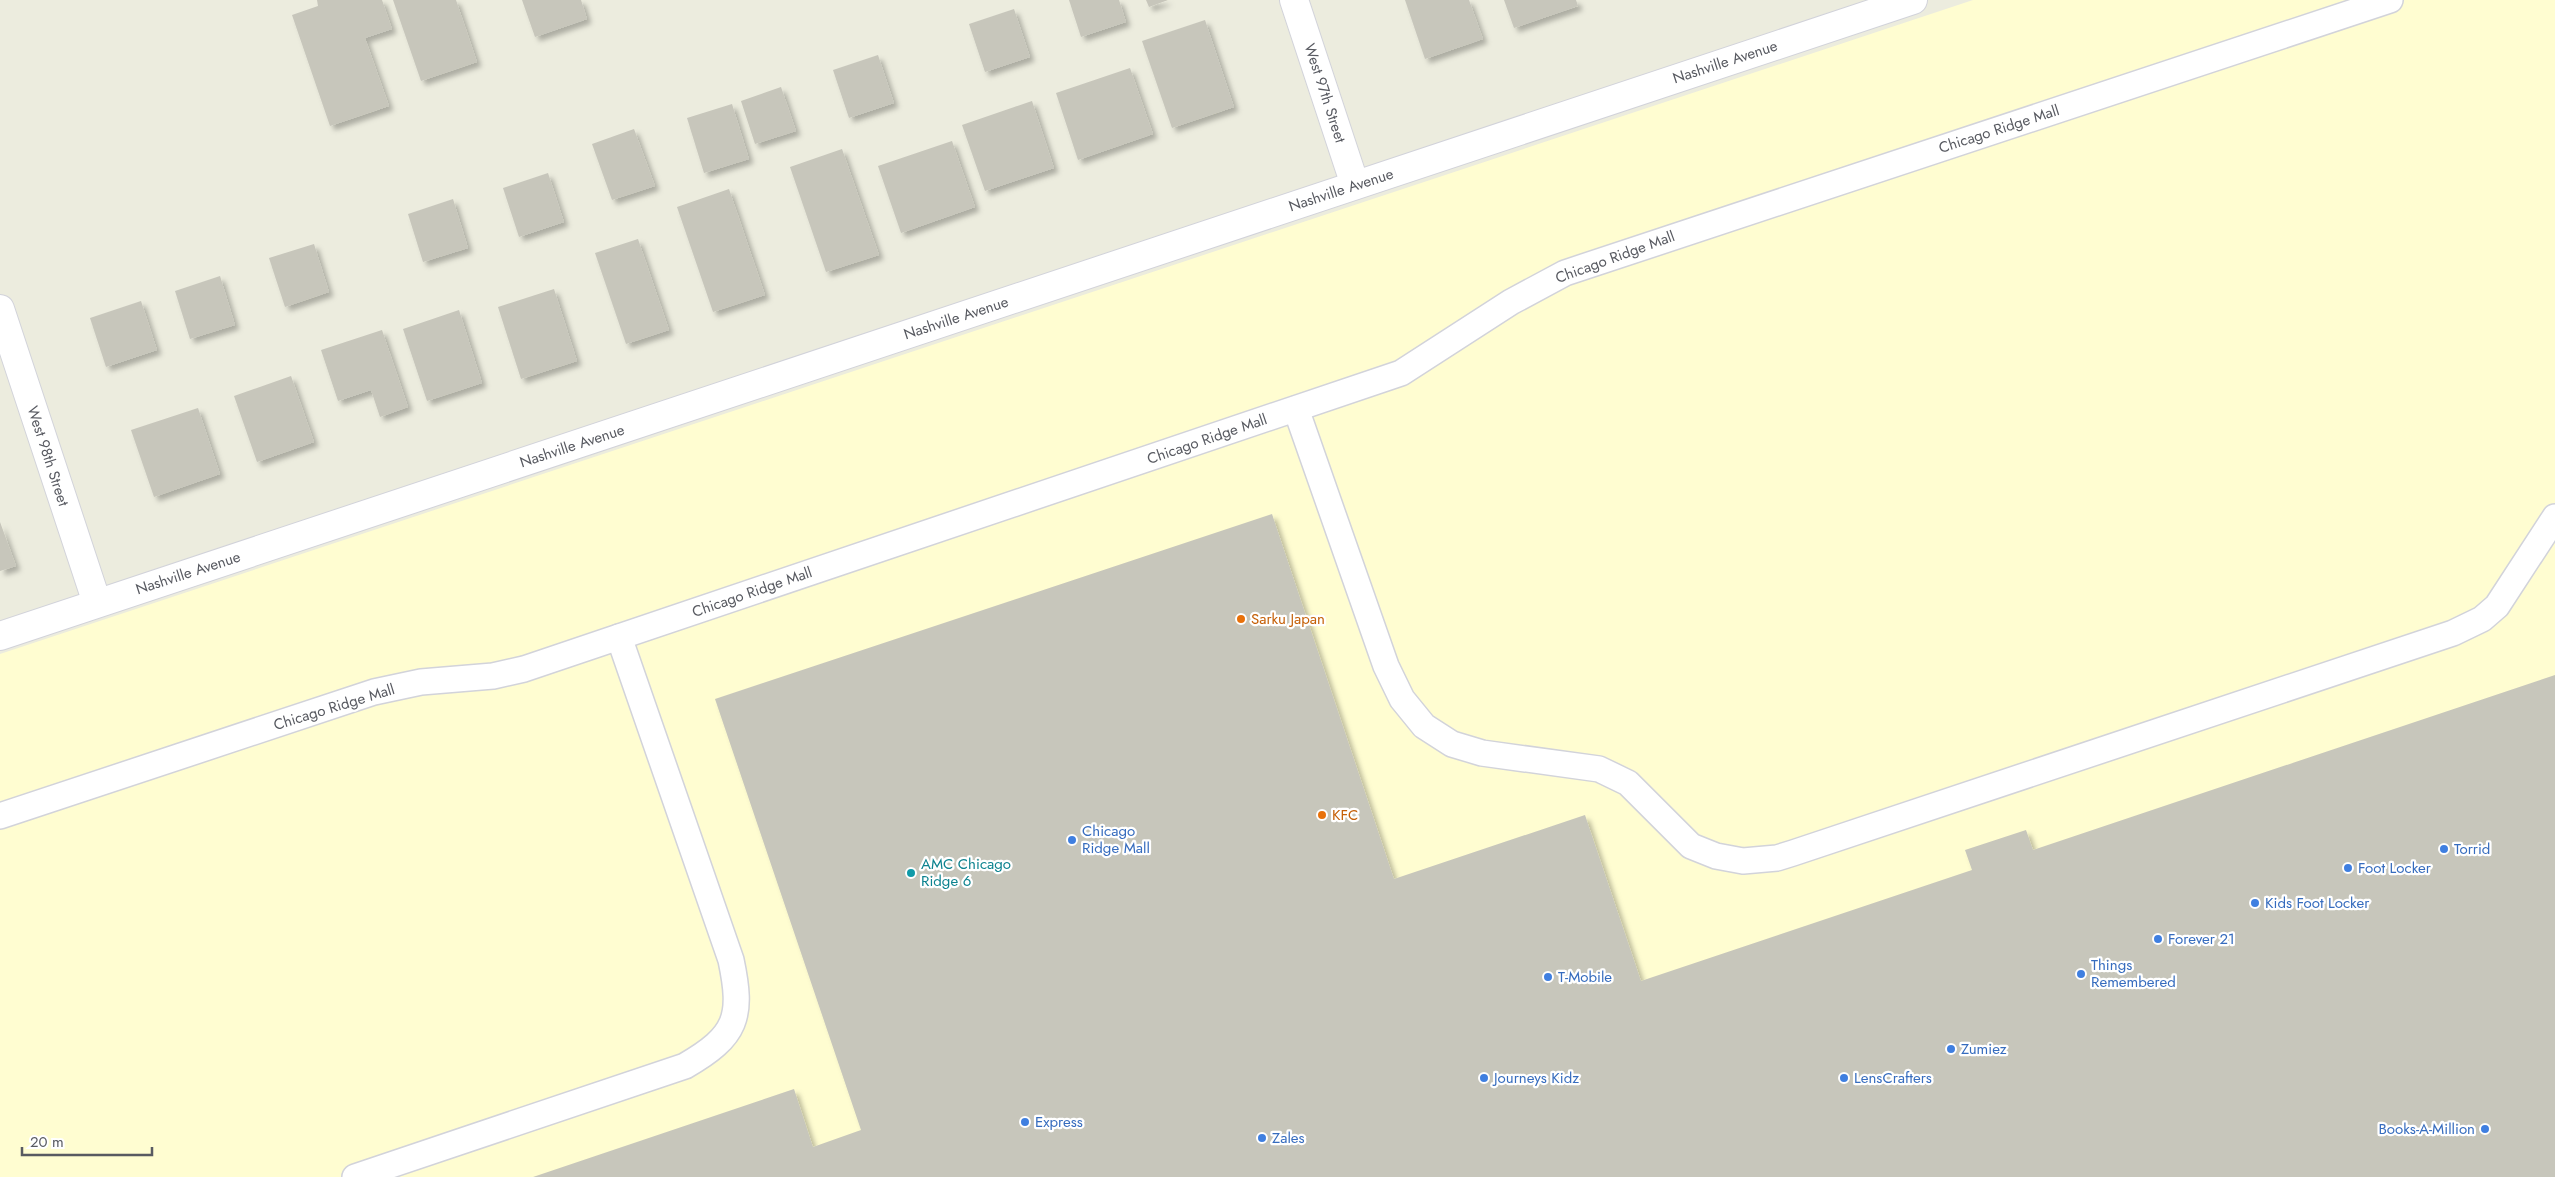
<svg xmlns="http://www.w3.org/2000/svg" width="2555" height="1177" viewBox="0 0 2555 1177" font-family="Jost,sans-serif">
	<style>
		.commercial { fill: #fffdd1 }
		.building { fill: #c7c6bb; filter: url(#shadow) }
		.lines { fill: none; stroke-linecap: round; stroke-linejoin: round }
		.lane-casing { stroke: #d2d3da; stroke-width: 28 }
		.street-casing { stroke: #d2d3da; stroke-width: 30 }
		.lane { stroke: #fff; stroke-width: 25 }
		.street { stroke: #fff; stroke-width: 28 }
		.food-dot { fill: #e8710a; stroke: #fff; stroke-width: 2 }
		.shop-dot { fill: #3f7fe0; stroke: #fff; stroke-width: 2 }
		.culture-dot { fill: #0f9aa8; stroke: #fff; stroke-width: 2 }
		.labels { text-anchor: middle; stroke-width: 4.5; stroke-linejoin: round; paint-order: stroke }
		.street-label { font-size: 15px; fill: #585a61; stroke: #fff }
		.food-label { font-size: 15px; fill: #c56008; stroke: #fff; text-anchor: start }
		.shop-label { font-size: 15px; fill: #366cbe; stroke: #fff; text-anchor: start }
		.culture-label { font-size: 15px; fill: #0d838f; stroke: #fff; text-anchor: start }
	</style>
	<defs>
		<filter id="shadow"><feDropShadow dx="4.5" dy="4.5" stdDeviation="2.5" flood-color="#0004"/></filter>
	</defs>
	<rect width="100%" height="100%" fill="#ececde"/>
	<path class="commercial" d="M1973,0H2555V1177H0V654Z"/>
	<g class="building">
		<path d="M317,0H382L392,29L365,38L389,106L330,126L292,15L318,6Z"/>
		<path d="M393,0H456L477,62L421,81Z"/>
		<path d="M522,0H581L587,19L535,37Z"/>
		<path d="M1069,0H1119L1126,22L1081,37Z"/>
		<path d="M1146,0H1168L1149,7Z"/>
		<path d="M1405,0H1469L1483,39L1425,59Z"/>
		<path d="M1504,0H1576L1578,6L1514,28Z"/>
		<path d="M1014,9L1030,57L985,72L969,24Z"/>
		<path d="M1205,20L1234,107L1172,128L1142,41Z"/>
		<path d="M878,55L894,103L849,118L833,70Z"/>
		<path d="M1130,68L1153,134L1078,160L1056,93Z"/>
		<path d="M781,87L796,131L755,144L741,101Z"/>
		<path d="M1032,101L1054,168L985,191L962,125Z"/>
		<path d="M732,104L749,159L704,173L687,118Z"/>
		<path d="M634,129L655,186L612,200L592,144Z"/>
		<path d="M952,141L975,207L901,233L878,166Z"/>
		<path d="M842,149L879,255L826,272L790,167Z"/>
		<path d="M548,173L564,222L519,237L503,188Z"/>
		<path d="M729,189L765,295L713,312L677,207Z"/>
		<path d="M453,199L468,248L423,262L408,214Z"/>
		<path d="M638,239L669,330L626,344L595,253Z"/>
		<path d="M314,244L329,292L285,307L269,258Z"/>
		<path d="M220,276L235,325L190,339L175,291Z"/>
		<path d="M554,289L577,361L521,379L498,307Z"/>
		<path d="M141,301L157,350L106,367L90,318Z"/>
		<path d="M459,310L482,383L427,401L403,329Z"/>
		<path d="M382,330L408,407L380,417L371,390L338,401L321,350Z"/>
		<path d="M291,376L314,442L257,462L234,396Z"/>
		<path d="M198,408L220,474L154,497L131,430Z"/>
		<path d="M1272,514L1394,879L1585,815L1641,981L1972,870L1965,850L2026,830L2033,850L2555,675V1177H533L794,1089L813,1147L861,1130L715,699Z"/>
		<path d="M0,522L16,566L0,571Z"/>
	</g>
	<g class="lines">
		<g class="lane-casing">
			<g id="lane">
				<path d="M1296,409L1386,666L1402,699L1424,726L1452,744L1482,753L1599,769L1628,783L1691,846L1716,856L1743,861L1777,858L1793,853L2453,633L2482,619L2497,606L2555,517"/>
				<path d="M0,816L374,692L421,682L493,676L524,669L1401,373L1511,302L1565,273L2390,0"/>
				<path d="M355,1177L685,1066C737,1036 743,1017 731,960L619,637"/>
			</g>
		</g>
		<g class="street-casing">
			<g id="street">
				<path d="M1294,0L1355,185"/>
				<path d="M0,309L97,603"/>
				<path d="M0,636L1913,0"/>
			</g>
		</g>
		<use href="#lane" class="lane"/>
		<use href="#street" class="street"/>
	</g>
	<g class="food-dot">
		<circle cx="1241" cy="619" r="5"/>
		<circle cx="1322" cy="815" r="5"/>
	</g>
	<g class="shop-dot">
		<circle cx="1072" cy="840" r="5"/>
		<circle cx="2444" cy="849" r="5"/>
		<circle cx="2348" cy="868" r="5"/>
		<circle cx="2255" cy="903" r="5"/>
		<circle cx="2158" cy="939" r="5"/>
		<circle cx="2081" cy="974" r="5"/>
		<circle cx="1548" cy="977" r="5"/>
		<circle cx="1951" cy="1049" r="5"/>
		<circle cx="1484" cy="1078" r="5"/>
		<circle cx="1844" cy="1078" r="5"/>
		<circle cx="1025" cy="1122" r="5"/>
		<circle cx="2485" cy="1129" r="5"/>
		<circle cx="1262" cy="1138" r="5"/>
	</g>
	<circle class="culture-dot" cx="911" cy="873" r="5"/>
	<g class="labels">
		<g class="street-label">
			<text transform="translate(1725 62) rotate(-18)" y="5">Nashville Avenue</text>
			<text transform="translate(1325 93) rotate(72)" y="5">West 97th Street</text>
			<text transform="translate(1999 129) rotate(-18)" y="5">Chicago Ridge Mall</text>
			<text transform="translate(1341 190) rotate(-18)" y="5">Nashville Avenue</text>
			<text transform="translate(1615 257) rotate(-20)" y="5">Chicago Ridge Mall</text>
			<text transform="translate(956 318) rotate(-18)" y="5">Nashville Avenue</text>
			<text transform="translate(1207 439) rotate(-19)" y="5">Chicago Ridge Mall</text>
			<text transform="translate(572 446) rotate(-18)" y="5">Nashville Avenue</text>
			<text transform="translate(48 456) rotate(72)" y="5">West 98th Street</text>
			<text transform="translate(188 573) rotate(-18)" y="5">Nashville Avenue</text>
			<text transform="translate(752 592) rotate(-19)" y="5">Chicago Ridge Mall</text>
			<text transform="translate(334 707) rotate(-17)" y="5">Chicago Ridge Mall</text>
		</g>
		<g class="food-label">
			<text x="1251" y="624">Sarku Japan</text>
			<text x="1332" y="820">KFC</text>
		</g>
		<g class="shop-label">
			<text x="1082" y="836">Chicago<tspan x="1082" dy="17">Ridge Mall</tspan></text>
			<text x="2454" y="854">Torrid</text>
			<text x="2358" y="873">Foot Locker</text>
			<text x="2265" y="908">Kids Foot Locker</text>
			<text x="2168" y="944">Forever 21</text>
			<text x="2091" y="970">Things<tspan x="2091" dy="17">Remembered</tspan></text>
			<text x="1558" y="982">T-Mobile</text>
			<text x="1961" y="1054">Zumiez</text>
			<text x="1494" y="1083">Journeys Kidz</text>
			<text x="1854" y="1083">LensCrafters</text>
			<text x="1035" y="1127">Express</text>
			<text x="2475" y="1134" text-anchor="end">Books-A-Million</text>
			<text x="1272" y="1143">Zales</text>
		</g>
		<g class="culture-label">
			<text x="921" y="869">AMC Chicago<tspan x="921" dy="17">Ridge 6</tspan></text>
		</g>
	</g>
	<path d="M22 1147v8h130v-8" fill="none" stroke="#585a61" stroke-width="2.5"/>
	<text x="30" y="1147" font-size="15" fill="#585a61" stroke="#ffffff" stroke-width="4" paint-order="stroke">20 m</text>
</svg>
